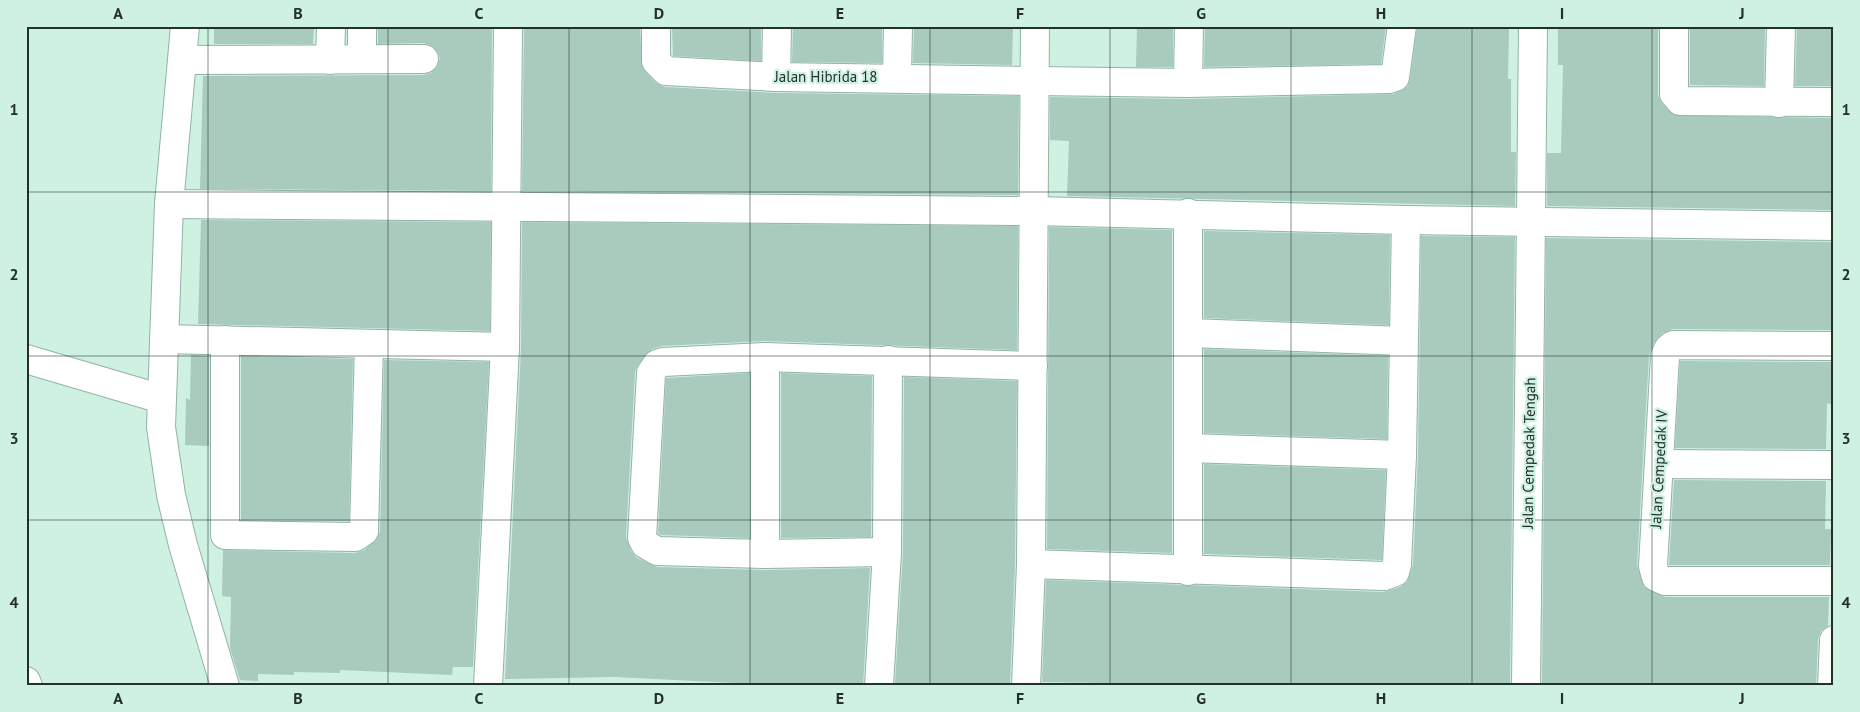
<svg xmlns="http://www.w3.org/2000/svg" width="1860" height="712" viewBox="0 0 1860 712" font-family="'PT Sans',sans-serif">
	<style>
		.building { fill: #a9cbbd }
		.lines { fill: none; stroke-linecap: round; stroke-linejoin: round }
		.minor-casing { stroke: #92b3a6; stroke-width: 30 }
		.minor { stroke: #fff; stroke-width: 28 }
		.grid { fill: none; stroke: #23302b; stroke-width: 1; stroke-opacity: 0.55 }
		.labels { text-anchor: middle; stroke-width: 4.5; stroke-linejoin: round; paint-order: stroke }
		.street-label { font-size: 15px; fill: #23302b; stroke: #cef1e2 }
		.neatline { fill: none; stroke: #23302b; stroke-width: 2 }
		.grid-label { font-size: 16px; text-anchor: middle; font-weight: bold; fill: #23302b }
	</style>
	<rect width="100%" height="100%" fill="#cef1e2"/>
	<g class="building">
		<path d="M214,26H314L313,44H214Z"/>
		<path d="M378,26H492L491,191L200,189L203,76L424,75L431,73L437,67L440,58L437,51L432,46L424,43L378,44Z"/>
		<path d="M524,26H640L642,67L655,82L665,87L776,93L1019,96L1018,195L522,191Z"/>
		<path d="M672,26H761V61L673,56Z"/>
		<path d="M793,26H882V63L792,62Z"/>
		<path d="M914,26H1013L1012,65L913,63Z"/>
		<path d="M1137,26H1173V67H1136Z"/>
		<path d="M1205,26H1386L1381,64L1204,67Z"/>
		<path d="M1417,26H1509L1508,79H1511V152H1516L1515,206L1067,196L1069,141L1050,140V97L1188,99L1394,94L1407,87L1410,80Z"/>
		<path d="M1558,26L1658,27V95L1662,104L1674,115L1834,118V210L1547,206V153H1561L1563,65H1558Z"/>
		<path d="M1727,26H1765L1764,86L1690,85V28L1727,29Z"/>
		<path d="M1797,26H1834V86H1795Z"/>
		<path d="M201,220L491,222L490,331L198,324Z"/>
		<path d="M522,222L1018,226L1017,350L764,341L662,346L652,349L638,365L635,372L626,537L631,551L637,558L657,567L765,570L870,568L863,686H794L615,677L505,679L521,348Z"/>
		<path d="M1049,227L1172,230V553L1047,549Z"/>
		<path d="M1204,231L1390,235L1389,325L1204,318Z"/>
		<path d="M1421,236L1515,237L1510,683H1481V686H1103V683L1042,682L1046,580L1383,592L1400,587L1407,582L1413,565L1418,456Z"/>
		<path d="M1546,238L1834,242V330L1673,329L1663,333L1654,342L1649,355L1637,565L1644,587L1665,597H1829L1828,626L1821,631L1818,639L1816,686H1560L1561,684L1542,683Z"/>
		<path d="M1204,349L1388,356L1387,439L1204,433Z"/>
		<path d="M191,355L209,356V446L185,445L186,398L190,400Z"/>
		<path d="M241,356L353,359L349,521L241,520Z"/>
		<path d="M384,360L489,362L473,667H453L452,675L340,670V673L294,672V675L258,674V681L240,680L230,648L231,597L222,596L223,550L355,553L364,550L377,539L380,531Z"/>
		<path d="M1680,361L1832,362L1831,404L1827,403L1826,449L1675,448Z"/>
		<path d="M749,373V538L661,535L658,533L666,378Z"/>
		<path d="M781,373L872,376L871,537L781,538Z"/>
		<path d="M904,377L1017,381L1015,564L1010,686L895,683L903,552Z"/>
		<path d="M1204,464L1386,470L1382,560L1204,554Z"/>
		<path d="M1674,480L1826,481L1825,529H1831L1830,565H1669Z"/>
	</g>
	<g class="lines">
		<g class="minor-casing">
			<g id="minor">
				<path d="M185,26L169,204L161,427L171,495L183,545L225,686"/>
				<path d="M656,26V61L666,71L776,77L1036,81L1188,83L1389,79L1395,77L1402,26"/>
				<path d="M1674,26V94L1680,101L1834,102"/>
				<path d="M362,59V26"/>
				<path d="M183,60L424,59"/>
				<path d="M330,60L331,26"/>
				<path d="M776,77L777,26"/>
				<path d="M897,77L898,26"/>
				<path d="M1188,83L1189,26"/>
				<path d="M1779,103L1781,26"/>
				<path d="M169,204L1033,211L1406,220L1834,226"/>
				<path d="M1188,213V571"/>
				<path d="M1189,333L1403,341"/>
				<path d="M164,339L505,347"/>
				<path d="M225,340V535L355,537L364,531L369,345"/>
				<path d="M1834,346L1673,345L1668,349L1665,356L1653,566L1656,577L1665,581H1834"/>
				<path d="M26,359L162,399"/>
				<path d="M1188,448L1402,455"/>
				<path d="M1659,464L1834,465"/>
				<path d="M887,552L765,554L657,551L645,544L642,538L651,373L657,364L663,362L765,357L1033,366"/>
				<path d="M765,554V357"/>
				<path d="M1031,564L1384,576L1395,572L1397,564L1402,455L1406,220"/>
				<path d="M26,681L28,686"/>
				<path d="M488,686L505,347L508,26"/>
				<path d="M879,686L887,552L888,360"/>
				<path d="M1026,686L1031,564L1035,26"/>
				<path d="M1526,686L1533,26"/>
				<path d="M1832,686L1834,640"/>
			</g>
		</g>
		<use href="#minor" class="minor"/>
	</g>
	<path class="grid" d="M208,26V686M388,26V686M569,26V686M750,26V686M930,26V686M1110,26V686M1291,26V686M1472,26V686M1652,26V686M26,192H1834M26,356H1834M26,520H1834"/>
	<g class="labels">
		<g class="street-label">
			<text x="826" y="82">Jalan Hibrida 18</text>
			<text transform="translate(1529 453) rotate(-89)" y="5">Jalan Cempedak Tengah</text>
			<text transform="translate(1659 469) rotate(-87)" y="5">Jalan Cempedak IV</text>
		</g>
	</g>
	<rect width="1860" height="712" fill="none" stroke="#cef1e2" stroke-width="55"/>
	<rect x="28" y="28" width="1804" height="656" class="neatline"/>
	<g class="grid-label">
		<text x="118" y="19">A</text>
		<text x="298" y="19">B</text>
		<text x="479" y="19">C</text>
		<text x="659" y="19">D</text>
		<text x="840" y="19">E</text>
		<text x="1020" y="19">F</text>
		<text x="1201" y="19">G</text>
		<text x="1381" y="19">H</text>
		<text x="1562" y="19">I</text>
		<text x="1742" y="19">J</text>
		<text x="14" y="115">1</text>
		<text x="1846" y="115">1</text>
		<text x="14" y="280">2</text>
		<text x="1846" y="280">2</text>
		<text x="14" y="444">3</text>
		<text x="1846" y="444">3</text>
		<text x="14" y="608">4</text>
		<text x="1846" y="608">4</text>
		<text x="118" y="704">A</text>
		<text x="298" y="704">B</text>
		<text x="479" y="704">C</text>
		<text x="659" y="704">D</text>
		<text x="840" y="704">E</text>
		<text x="1020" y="704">F</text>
		<text x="1201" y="704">G</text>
		<text x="1381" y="704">H</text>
		<text x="1562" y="704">I</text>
		<text x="1742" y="704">J</text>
	</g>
</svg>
